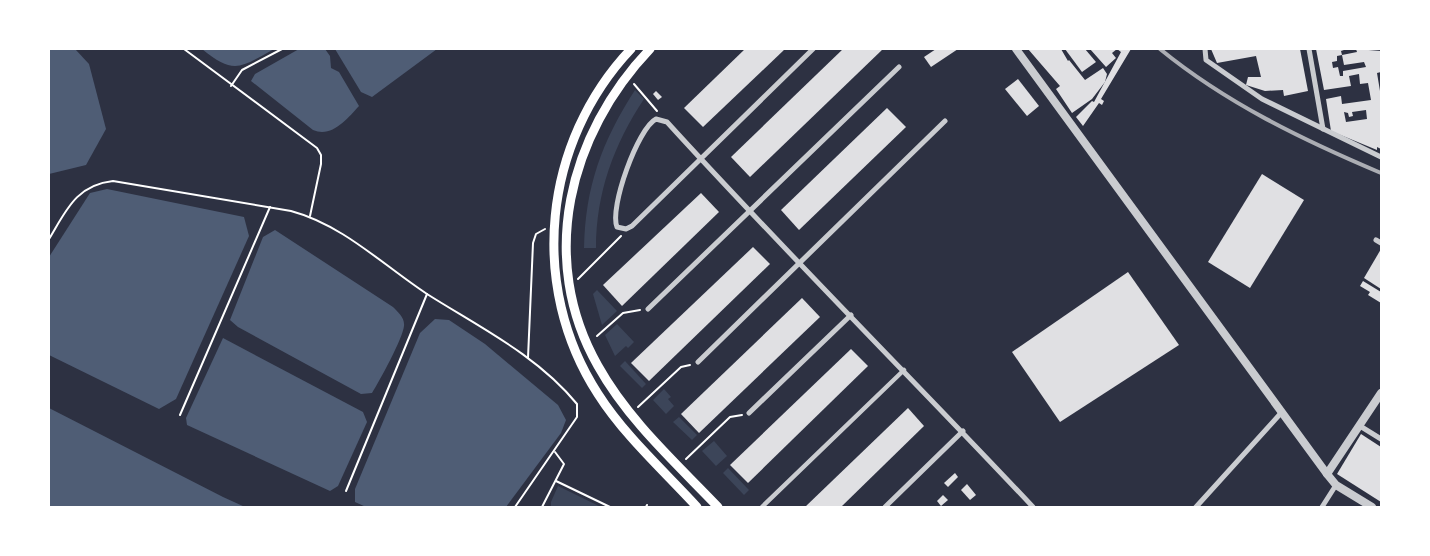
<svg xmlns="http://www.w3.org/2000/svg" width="1430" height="556" font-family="Arial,sans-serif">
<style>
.green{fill:#3c4559}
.water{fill:#4f5d75}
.building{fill:#e0e0e3;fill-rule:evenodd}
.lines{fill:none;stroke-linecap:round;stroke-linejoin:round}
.path{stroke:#fff;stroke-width:2}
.pedestrian{stroke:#caccd0;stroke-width:4.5}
.minor{stroke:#caccd0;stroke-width:5}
.tertiary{stroke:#caccd0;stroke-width:8}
.secondary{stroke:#fff;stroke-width:9}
.rail{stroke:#abadb3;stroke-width:4}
</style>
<rect width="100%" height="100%" fill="#2d3142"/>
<g class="green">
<path d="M635,90L644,99C614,144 596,193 596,248H584C585,187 602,141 635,90Z"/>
<path d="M597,290L617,311L602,325L593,294Z"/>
<path d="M617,324L634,342L628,348L626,346L615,356L605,335Z"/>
<path d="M625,361L646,384L642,388L620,366Z"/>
<path d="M664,389L671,397L668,399L674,406L666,414L653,400Z"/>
<path d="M679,417L697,435L692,440L673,422Z"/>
<path d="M714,441L727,456L716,466L702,451Z"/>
<path d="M728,468L749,490L744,495L723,473Z"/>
<path d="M558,486L601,507H551V502Z"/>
</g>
<g class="water">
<path d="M49,49H75L89,64L106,129L86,165L49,174Z"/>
<path d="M202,49H274C240,68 234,75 202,49Z"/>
<path d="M299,49H325L330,56L331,68L339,72L359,106C347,119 332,138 313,130L251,81L255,74Z"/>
<path d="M335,49H437L372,97L361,92Z"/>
<path d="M107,189L244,217L249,236L176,399L159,409L49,355V257L90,193Z"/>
<path d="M275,230L393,307C398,312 405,318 404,326C403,338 379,382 372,393L361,394L238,327L230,320L263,237Z"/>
<path d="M435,319L449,320L485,344L558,405L566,420L561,433L506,507H366L355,502V489L420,333Z"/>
<path d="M223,338L363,412L367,422L338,486L330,491L187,425L186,418Z"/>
<path d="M49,408L223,497L245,507H49Z"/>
</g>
<g class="building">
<path d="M745,49H785L703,127L684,108Z"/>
<path d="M843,49H883L750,177L731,157Z"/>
<path d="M936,49H958L931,67L924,57Z"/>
<path d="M1028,49H1061L1068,61L1069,60L1085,80L1103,68L1107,74L1105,82L1092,99L1072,113L1056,89L1060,86Z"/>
<path d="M1065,49H1085L1096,62L1082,72Z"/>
<path d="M1090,49H1131L1101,99L1104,101L1102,105L1099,103L1083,126L1076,117L1092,101L1094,102L1121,52L1117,49L1112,53L1116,58L1106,67Z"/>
<path d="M1211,49H1300L1308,91L1284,96L1283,90L1265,91L1246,85L1248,77H1261L1256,56L1217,63Z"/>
<path d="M1316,49H1347L1341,51L1342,55L1337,56V61L1332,62L1333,68L1338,67L1340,76H1343V71L1366,67L1364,62L1344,65L1342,55L1357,52L1356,49L1381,51V72L1377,73L1381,97V149L1377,147V150L1331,131L1326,99L1341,96L1342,104L1371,100L1368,83L1360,84L1359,74L1349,76L1351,86L1324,90ZM1366,110L1367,119L1346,122L1344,112L1348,113L1349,117L1353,116L1352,112Z"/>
<path d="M1018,79L1039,106L1027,116L1005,89Z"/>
<path d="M656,91L662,97L658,100L653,94Z"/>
<path d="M887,108L906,127L799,230L781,210Z"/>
<path d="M1262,174L1304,200L1250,288L1208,262Z"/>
<path d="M701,193L719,212L622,306L603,285Z"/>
<path d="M753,247L770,264L649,381L631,363Z"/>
<path d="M1381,249V289L1364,278Z"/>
<path d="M1128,272L1179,345L1060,422L1012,352Z"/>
<path d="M1363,281L1381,292V303L1368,295L1370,292L1360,286Z"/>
<path d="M802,298L820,317L699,433L681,414Z"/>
<path d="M851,349L868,366L748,483L730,465Z"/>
<path d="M908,408L924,426L841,507H805Z"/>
<path d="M1361,434L1381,447V502L1337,474Z"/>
<path d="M955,473L958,477L948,487L944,483Z"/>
<path d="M967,484L976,495L970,500L961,490Z"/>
<path d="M943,495L948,500L941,506L937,501Z"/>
</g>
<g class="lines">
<g class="path">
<path d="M184,49L317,148L321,155V164L310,216"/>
<path d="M634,84L657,111"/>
<path d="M231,86L242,70L282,49"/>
<path d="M49,239C66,211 76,185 113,181L291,211C343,225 383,265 427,294C479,327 537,355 577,404V417L515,507"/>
<path d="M578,279L621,236"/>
<path d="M597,336L623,313L640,310"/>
<path d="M528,358L533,243L536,234L545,229"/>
<path d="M638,407L681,367L690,365"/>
<path d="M180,415L270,207"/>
<path d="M686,459L730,417L742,415"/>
<path d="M556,481L610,507"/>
<path d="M346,491L427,294"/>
<path d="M542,507L564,464L555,452"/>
<path d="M646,507L647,505"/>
</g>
<path class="pedestrian" d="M762,507L904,370"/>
<g class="minor">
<path d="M813,49L632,226L626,229L617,227C609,208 638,128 656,119L667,122C786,253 912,378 1033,507"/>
<path d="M1205,49L1206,60L1262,99L1381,157"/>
<path d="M1309,49L1323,129"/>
<path d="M1376,240L1381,243"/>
<path d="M648,309L899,67"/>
<path d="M698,362L945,121"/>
<path d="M749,413L851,315"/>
<path d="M1360,426L1381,439"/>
<path d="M885,507L963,431"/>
<path d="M1196,507L1281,413"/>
<path d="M1322,507L1336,485"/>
</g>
<g class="tertiary">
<path d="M1016,49L1327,474L1336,485L1372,507"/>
<path d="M1327,474L1381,393"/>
</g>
<g class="secondary">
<path d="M631,49C543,142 528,286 598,394C624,435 664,471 697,507"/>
<path d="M650,49C569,134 537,259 598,366C628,420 676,463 718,507"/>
</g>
<path class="rail" d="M1160,49C1226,103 1303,140 1381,173"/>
</g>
<rect width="1430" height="556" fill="none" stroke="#ffffff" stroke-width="100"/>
</svg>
